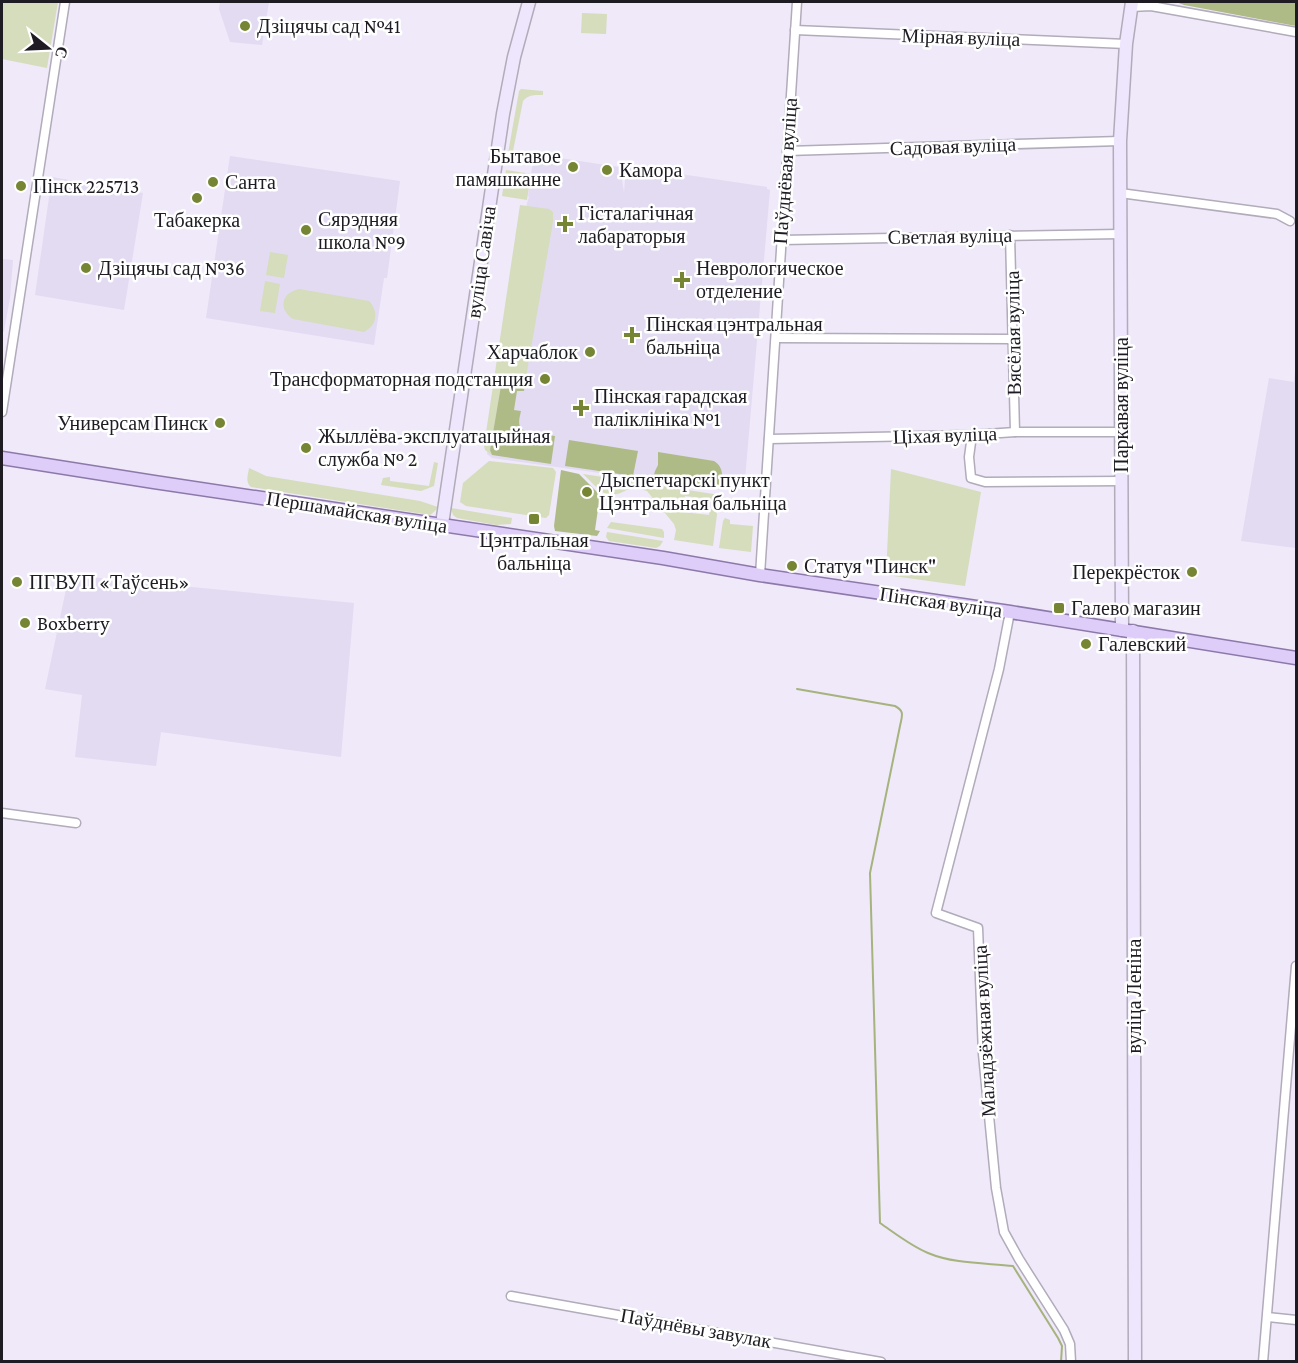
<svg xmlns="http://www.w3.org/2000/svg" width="1298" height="1363" font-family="'Crimson Pro',serif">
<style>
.built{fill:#e3dbf2}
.green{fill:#d5ddbc}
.forest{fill:#aebb86}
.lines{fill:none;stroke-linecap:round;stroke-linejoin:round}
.stream{stroke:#a6b37d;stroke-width:2}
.street-casing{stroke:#b1abba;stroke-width:11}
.secondary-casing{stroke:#b1abba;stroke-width:15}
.primary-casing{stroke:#8c79aa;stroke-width:15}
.street{stroke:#fff;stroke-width:8}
.secondary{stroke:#eee6fc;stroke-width:12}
.primary{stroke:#decdf8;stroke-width:12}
.poi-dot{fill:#758534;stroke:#fff;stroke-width:2}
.labels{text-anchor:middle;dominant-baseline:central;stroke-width:5;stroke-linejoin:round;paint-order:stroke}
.poi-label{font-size:20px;fill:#1e1c22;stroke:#fff;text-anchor:start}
.street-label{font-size:20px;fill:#1e1c22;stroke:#fff}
</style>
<rect width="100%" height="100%" fill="#efe9f9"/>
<g class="built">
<path d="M220,2H269L262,45L230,42L219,9Z"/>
<path d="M534,154L625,168L622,180L624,192L626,168L630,169L634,167L767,187V189L770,190L745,479L725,477L722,490L492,458L487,454L527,203L529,197L528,196Z"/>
<path d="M230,156L400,181L387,278H384L374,345L206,318Z"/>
<path d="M52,177L143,193L124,310L35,295Z"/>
<path d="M2,259L13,260L10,298L4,331L2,333Z"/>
<path d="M1296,360V548L1241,541L1269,378L1294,382Z"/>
<path d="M69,575L354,603L341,757L161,732L156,766L75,757L82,695L45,689Z"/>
</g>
<g class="green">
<path d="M2,2H58L47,68L2,59Z"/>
<path d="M582,13L607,14L606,34L581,33Z"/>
<path d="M521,89L543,91V95C535,95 529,94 523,101L511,161L508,165H506L519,91Z"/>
<path d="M506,170L531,174L527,200L502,196Z"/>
<path d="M520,205L549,209L553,212V222L525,383L502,380L490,450L492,455L485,450L484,446Z"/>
<path d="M270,252L288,255L284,278L266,275Z"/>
<path d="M265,281L280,284L275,313L260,311Z"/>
<path d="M299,289L369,301C379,312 377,325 364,332L293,319C278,309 281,293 299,289Z"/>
<path d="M489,461L553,468L556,472L549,515L546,518L466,506L460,502L463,483Z"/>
<path d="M434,462L438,463L434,486L421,491L381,485L383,478L390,477V481L429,486Z"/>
<path d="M249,468L266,476L420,501L438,507L435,511L430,515L251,487C245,482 248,475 249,468Z"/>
<path d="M891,469L981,492L965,586L886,575Z"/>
<path d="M583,474L720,495L718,501L716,504L711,503V499L685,496L683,512L709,515L710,509L715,510L717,514L713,546L674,540L676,530L674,524L647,491L632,487C606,503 602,492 583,474Z"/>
<path d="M451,508L512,518L511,524L496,525L457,518L453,515Z"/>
<path d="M725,518L730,520V524L753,526L751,552L719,548L723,521Z"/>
<path d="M611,522L662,529L664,532V538L607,528Z"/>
<path d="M607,532L663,541L660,546L656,548L609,541L606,537Z"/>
</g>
<g class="forest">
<path d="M1176,2H1296V26L1184,5Z"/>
<path d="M502,380L525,383L524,391H517L514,410L521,411C520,416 518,422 520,427C524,434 547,435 555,436L551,464L492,455L490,450Z"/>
<path d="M569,440L638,451L633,476L565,466Z"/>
<path d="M658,452L714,461C724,467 723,478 721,489L653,479L655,471L658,465Z"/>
<path d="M561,470L579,474L600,495L595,530L600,531L597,536L555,531L554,526Z"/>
</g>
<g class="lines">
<path class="stream" d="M797,689L895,706C905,711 902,716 900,726L870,873L880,1223C896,1234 911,1246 928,1253C954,1264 986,1263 1013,1266L1058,1338L1062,1346L1061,1362"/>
<defs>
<g id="street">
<path d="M1131,7L1151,6L1296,32"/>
<path d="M795,30L1126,44"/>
<path d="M787,151L1120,141"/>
<path d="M1120,193L1277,214L1290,221"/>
<path d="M1010,235L1015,432"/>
<path d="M781,240L1120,234"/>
<path d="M776,338L1013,339"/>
<path d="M2,412L65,2"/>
<path d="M972,435L969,457L971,478L985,482L1122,481"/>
<path d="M769,439L972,435L1015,432H1122"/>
<path d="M760,575L797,2"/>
<path d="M1010,612L999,669L936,913L978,928L983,1054L996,1188L1004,1232L1019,1259L1064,1330L1070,1344L1071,1362"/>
<path d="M2,813L76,823"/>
<path d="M511,1296L881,1362"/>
<path d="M1268,1317L1296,1320"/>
<path d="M1263,1362L1296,966"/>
</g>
<g id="secondary">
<path d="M442,524L503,114L514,57L529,2"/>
<path d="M1122,630L1120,141L1126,44L1132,2"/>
<path d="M1133,631L1135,1362"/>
</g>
<path id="primary" d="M2,458L154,482L663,558L760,575L1010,612L1296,658"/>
</defs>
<use href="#street" class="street-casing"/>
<use href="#secondary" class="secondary-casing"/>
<use href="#primary" class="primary-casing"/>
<use href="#street" class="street"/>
<use href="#secondary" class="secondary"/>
<use href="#primary" class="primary"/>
</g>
<g class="poi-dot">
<circle cx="245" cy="26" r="6"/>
<circle cx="573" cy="167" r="6"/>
<circle cx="607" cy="170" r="6"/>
<circle cx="213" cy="182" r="6"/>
<circle cx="21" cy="186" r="6"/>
<circle cx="197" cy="198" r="6"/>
<path d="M562 215h6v6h6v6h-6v6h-6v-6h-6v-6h6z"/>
<circle cx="306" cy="230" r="6"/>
<circle cx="86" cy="268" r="6"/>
<path d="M679 271h6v6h6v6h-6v6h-6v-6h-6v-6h6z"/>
<path d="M629 326h6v6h6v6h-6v6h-6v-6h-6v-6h6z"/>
<circle cx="590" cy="352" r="6"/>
<circle cx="545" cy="379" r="6"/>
<path d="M578 399h6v6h6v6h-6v6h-6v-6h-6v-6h6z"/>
<circle cx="220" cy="423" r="6"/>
<circle cx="306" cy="448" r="6"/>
<circle cx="587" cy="492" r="6"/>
<rect x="528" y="513" width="12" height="12" rx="3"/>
<circle cx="792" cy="566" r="6"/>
<circle cx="1192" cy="572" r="6"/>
<circle cx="17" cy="582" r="6"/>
<rect x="1053" y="602" width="12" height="12" rx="3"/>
<circle cx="25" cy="623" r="6"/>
<circle cx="1086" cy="644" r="6"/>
</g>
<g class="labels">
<g class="poi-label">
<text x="257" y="26">Дзіцячы сад №41</text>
<text x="561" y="156" text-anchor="end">Бытавое<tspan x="561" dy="23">памяшканне</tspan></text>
<text x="619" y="170">Камора</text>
<text x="225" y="182">Санта</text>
<text x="33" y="186">Пінск 225713</text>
<text x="578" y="213">Гісталагічная<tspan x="578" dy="23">лабараторыя</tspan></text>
<text x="318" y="219">Сярэдняя<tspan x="318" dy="23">школа №9</tspan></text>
<text x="197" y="220" text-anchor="middle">Табакерка</text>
<text x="98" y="268">Дзіцячы сад №36</text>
<text x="696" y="268">Неврологическое<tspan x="696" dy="23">отделение</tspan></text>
<text x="646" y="324">Пінская цэнтральная<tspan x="646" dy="23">бальніца</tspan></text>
<text x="578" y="352" text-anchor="end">Харчаблок</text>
<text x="533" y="379" text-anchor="end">Трансформаторная подстанция</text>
<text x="594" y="396">Пінская гарадская<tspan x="594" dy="23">паліклініка №1</tspan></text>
<text x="208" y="423" text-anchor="end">Универсам Пинск</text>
<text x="318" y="436">Жыллёва-эксплуатацыйная<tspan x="318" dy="23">служба № 2</tspan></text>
<text x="599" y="480">Дыспетчарскі пункт<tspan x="599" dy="23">Цэнтральная бальніца</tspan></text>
<text x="534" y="540" text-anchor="middle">Цэнтральная<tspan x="534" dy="23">бальніца</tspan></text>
<text x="804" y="566">Статуя "Пинск"</text>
<text x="1180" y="572" text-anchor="end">Перекрёсток</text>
<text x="29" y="582">ПГВУП «Таўсень»</text>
<text x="1071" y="608">Галево магазин</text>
<text x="37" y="623">Boxberry</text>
<text x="1098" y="644">Галевский</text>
</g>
<g class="street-label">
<text transform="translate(961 37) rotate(2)">Мірная вуліца</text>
<text transform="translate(953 146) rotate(-2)">Садовая вуліца</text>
<text transform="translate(785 171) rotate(-86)">Паўднёвая вуліца</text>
<text transform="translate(950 236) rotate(-1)">Светлая вуліца</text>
<text transform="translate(481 262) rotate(-82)">вуліца Савіча</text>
<text transform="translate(1013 333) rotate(-91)">Вясёлая вуліца</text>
<text transform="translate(1121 405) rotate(-90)">Паркавая вуліца</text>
<text transform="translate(945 435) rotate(-2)">Ціхая вуліца</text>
<text transform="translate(357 512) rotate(9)">Першамайская вуліца</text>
<text transform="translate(941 602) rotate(8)">Пінская вуліца</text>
<text transform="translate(1134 996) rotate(-90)">вуліца Леніна</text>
<text transform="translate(984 1031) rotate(-93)">Маладзёжная вуліца</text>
<text transform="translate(696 1328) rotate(10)">Паўднёвы завулак</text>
</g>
</g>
<rect width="1298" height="1363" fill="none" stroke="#1e1c22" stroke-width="6"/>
<g transform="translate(48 48) rotate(108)" stroke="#ffffff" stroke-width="4.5" paint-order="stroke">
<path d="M0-4.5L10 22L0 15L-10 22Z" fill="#1e1c22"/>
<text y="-9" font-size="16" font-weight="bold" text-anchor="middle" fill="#1e1c22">С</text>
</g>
</svg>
